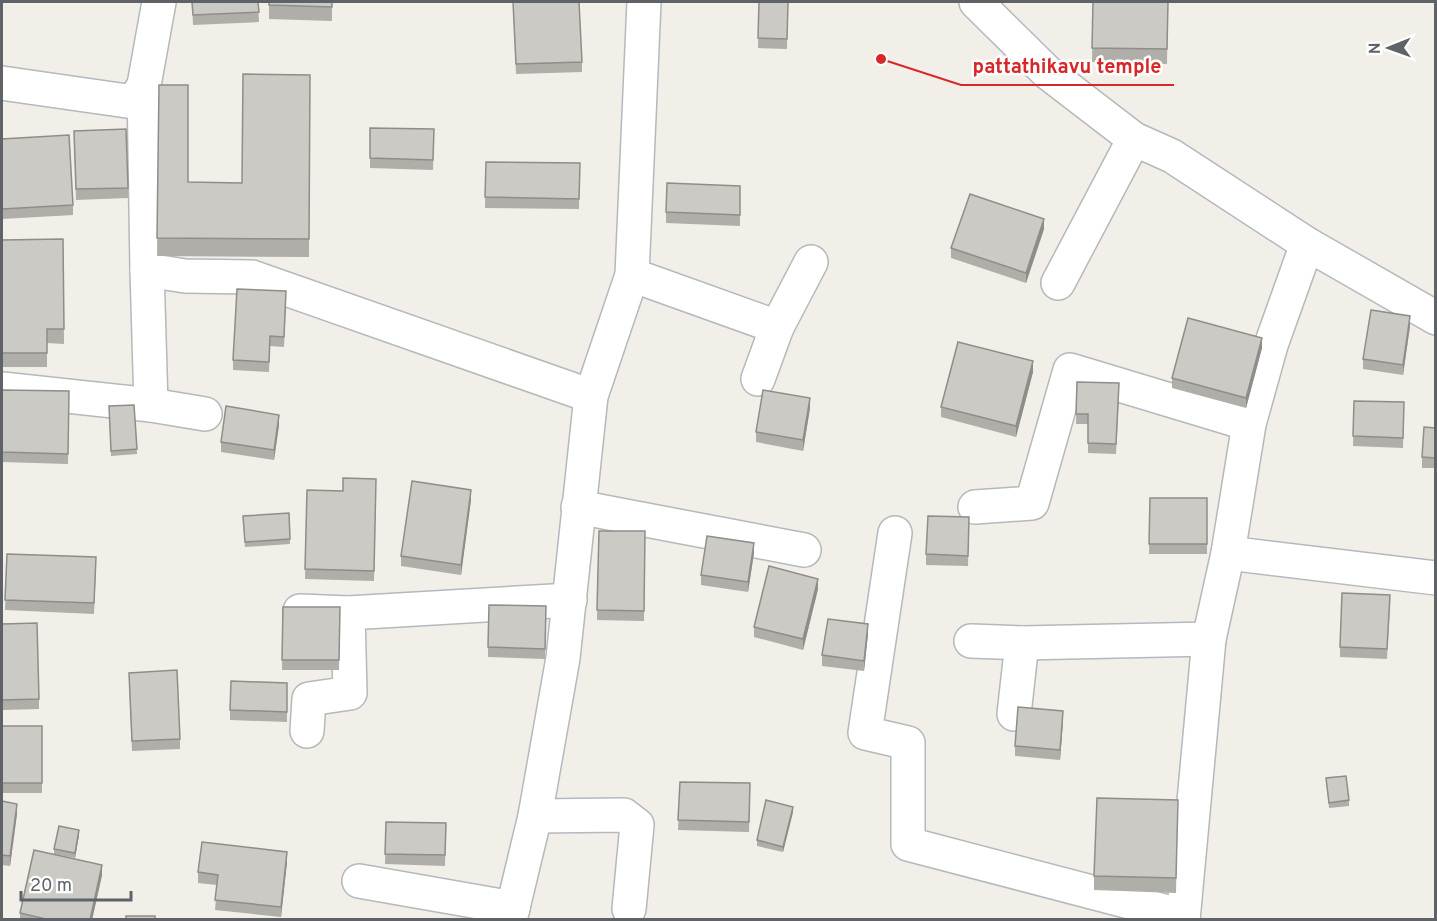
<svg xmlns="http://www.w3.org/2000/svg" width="1437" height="921" font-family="Overpass,sans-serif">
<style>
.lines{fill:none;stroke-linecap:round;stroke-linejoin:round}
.street-casing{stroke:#b5b8bc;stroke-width:36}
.street{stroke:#fff;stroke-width:33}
.wall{fill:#afaea9}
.shaded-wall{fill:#8f8d8a}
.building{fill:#cccac5;stroke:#8f8d8a;stroke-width:1.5}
.leader{fill:none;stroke:#d62828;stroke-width:2}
.callout-dot{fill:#d62828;stroke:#fff;stroke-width:2}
.callout-label{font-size:20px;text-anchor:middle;font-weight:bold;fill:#d62828;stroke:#fff;stroke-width:5;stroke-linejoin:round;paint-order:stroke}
</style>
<rect width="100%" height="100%" fill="#f1efe8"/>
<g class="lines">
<defs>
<g id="street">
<path d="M976,2L1048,73L1134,139L1172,156L1307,244L1436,318"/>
<path d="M2,83L134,102L144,85L159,2"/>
<path d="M144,85L147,270L185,276L252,277L591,396"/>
<path d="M147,270L151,405L205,414"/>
<path d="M632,275L777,327L758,379"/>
<path d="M1058,283L1134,139"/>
<path d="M777,327L811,262"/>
<path d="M2,389L151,405"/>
<path d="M578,507L804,550"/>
<path d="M975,507L1032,503L1070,370L1249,424"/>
<path d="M895,533L865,733L908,743V844L1183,916"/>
<path d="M1228,553L1436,578"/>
<path d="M300,611L348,613L570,600"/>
<path d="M971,641L1022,643L1209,639"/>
<path d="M1014,714L1022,643"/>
<path d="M307,731L309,699L350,693L348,613"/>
<path d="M535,816L624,815L637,825L629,909"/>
<path d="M359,881L513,908"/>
<path d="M510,920L535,816L563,658L591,396L632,275L644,2"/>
<path d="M1183,920L1209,639L1228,553L1249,424L1271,345L1307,244"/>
</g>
</defs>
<use href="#street" class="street-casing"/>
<use href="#street" class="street"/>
</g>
<g class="wall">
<path d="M192,2H258L259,22L193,25Z"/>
<path d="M269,2H332V21L269,19Z"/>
<path d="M513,2L582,62V72L516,74Z"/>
<path d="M759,2H788L787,49L758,48Z"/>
<path d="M1093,2H1168L1167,64L1092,62Z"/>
<path d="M310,75L309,257L157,256L159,85L188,182L242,183Z"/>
<path d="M370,128L434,129L433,170L370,168Z"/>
<path d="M2,139L73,205V215L2,219Z"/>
<path d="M74,142L128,188V198L76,200Z"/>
<path d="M486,162L580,163L579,209L485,208Z"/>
<path d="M740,186V226L666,223V212Z"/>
<path d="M1044,229L1026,283L951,258V248Z"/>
<path d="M63,239L64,344L47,343V367H2V240Z"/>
<path d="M286,301L284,347L270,346L269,372L233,370V360Z"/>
<path d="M1410,326L1403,375L1363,369V359Z"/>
<path d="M1262,348L1246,408L1172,388V378Z"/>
<path d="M1033,372L1016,437L941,417V407Z"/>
<path d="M1077,382L1119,393L1116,454L1088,453V424H1076Z"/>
<path d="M2,390L69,391L68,464L2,462Z"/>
<path d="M1354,401L1404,402L1403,448L1353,446Z"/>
<path d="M134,405L137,454L111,456L109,406Z"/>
<path d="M810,408L803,451L756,442V432Z"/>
<path d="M279,425L274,460L221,452V442Z"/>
<path d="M1436,428V468H1422V457Z"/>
<path d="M376,479L374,581L305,579L307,490L343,491Z"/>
<path d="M1150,498H1207V554H1149Z"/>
<path d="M471,500L461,575L401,566V556Z"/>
<path d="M289,513L290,544L245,547L243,516Z"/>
<path d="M969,517L968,566L926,565V554Z"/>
<path d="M599,531H645L644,621L597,620Z"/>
<path d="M754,553L748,592L701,585V575Z"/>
<path d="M7,554L96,568L94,614L5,610Z"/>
<path d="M818,589L803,650L754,637V627Z"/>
<path d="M1390,605L1387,659L1340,657V647Z"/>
<path d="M546,606L545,659L488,657V647Z"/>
<path d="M283,607H340L339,670H282Z"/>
<path d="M2,624L39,699V709L2,710Z"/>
<path d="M868,634L864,671L822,666V655Z"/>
<path d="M129,683L180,739V749L132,751Z"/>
<path d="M287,683V722L230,720V710Z"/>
<path d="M1063,721L1060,760L1015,756V746Z"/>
<rect x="2" y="726" width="40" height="67"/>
<path d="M1326,778L1349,800V806L1329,808Z"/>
<path d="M680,782L750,783L749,832L678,830Z"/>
<path d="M1178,800L1176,893L1094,890V876Z"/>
<path d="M2,801L17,814L10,866L2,865Z"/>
<path d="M793,812L783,852L757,846V840Z"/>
<path d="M386,822L446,823L445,866L385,864Z"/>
<path d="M79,835L75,858L54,854V849Z"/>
<path d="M287,862L281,917L215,910L217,885L198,883V872Z"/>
<path d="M102,875L92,920H20V913Z"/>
</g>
<g class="shaded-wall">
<path d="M1044,219V229L1026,283V273Z"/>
<path d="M1410,316V326L1403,375V365Z"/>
<path d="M1262,338V348L1246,408V398Z"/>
<path d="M1033,361V372L1016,437V426Z"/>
<path d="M810,398V408L803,451V440Z"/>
<path d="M279,415V425L274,460V450Z"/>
<path d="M471,490V500L461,575V565Z"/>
<path d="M754,543V553L748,592V582Z"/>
<path d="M818,579V589L803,650V639Z"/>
<path d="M868,624V634L864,671V661Z"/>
<path d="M1063,711V721L1060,760V750Z"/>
<path d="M17,804V814L10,866V856Z"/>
<path d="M793,807V812L783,852V847Z"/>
<path d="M79,830V835L75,858V853Z"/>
<path d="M287,852V862L281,917V907Z"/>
<path d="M102,865V875L92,920H90Z"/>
</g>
<g class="building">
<path d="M192,2H258L259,12L193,15Z"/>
<path d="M269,2H332V7L269,5Z"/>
<path d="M513,2H579L582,62L516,64Z"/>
<path d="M759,2H788L787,39L758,38Z"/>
<path d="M1093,2H1168L1167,49L1092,48Z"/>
<path d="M243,74L310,75L309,239L157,238L159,85H188V182L242,183Z"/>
<path d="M370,128L434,129L433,160L370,158Z"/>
<path d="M126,129L128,188L76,189L74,131Z"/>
<path d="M69,135L73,205L2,209V139Z"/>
<path d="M486,162L580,163L579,199L485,197Z"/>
<path d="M667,183L740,186V215L666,212Z"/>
<path d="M970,194L1044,219L1026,273L951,248Z"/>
<path d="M63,239L64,329H47V353H2V240Z"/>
<path d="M237,289L286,291L284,337L270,336L269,362L233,360Z"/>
<path d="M1371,310L1410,316L1403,365L1363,359Z"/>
<path d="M1188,318L1262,338L1246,398L1172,378Z"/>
<path d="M958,342L1033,361L1016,426L941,407Z"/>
<path d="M1077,382L1119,383L1116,444L1088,443V414H1076Z"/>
<path d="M2,390L69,391L68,454L2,452Z"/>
<path d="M763,390L810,398L803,440L756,432Z"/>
<path d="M1354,401L1404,402L1403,438L1353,436Z"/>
<path d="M134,405L137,449L111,451L109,406Z"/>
<path d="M226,406L279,415L274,450L221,442Z"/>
<path d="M1424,427L1436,428V458L1422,457Z"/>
<path d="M343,478L376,479L374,571L305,569L307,490L343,491Z"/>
<path d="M412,481L471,490L461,565L401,556Z"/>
<path d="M1150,498H1207V544H1149Z"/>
<path d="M289,513L290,539L245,542L243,516Z"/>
<path d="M928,516L969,517L968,556L926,554Z"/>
<path d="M599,531H645L644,611L597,610Z"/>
<path d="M707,536L754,543L748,582L701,575Z"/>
<path d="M7,554L96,557L94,603L5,600Z"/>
<path d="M769,566L818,579L803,639L754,627Z"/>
<path d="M1342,593L1390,595L1387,649L1340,647Z"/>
<path d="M489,605L546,606L545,649L488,647Z"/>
<path d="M283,607H340L339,660H282Z"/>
<path d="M828,619L868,624L864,661L822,655Z"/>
<path d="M37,623L39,699L2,700V624Z"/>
<path d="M177,670L180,739L132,741L129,673Z"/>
<path d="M231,681L287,683V712L230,710Z"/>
<path d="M1018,707L1063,711L1060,750L1015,746Z"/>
<rect x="2" y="726" width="40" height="57"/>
<path d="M1346,776L1349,800L1329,803L1326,778Z"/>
<path d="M680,782L750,783L749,822L678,820Z"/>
<path d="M1097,798L1178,800L1176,878L1094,876Z"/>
<path d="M766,800L793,807L783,847L757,840Z"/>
<path d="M2,801L17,804L10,856L2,855Z"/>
<path d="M386,822L446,823L445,855L385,854Z"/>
<path d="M59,826L79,830L75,853L54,849Z"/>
<path d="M202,842L287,852L281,907L215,900L218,875L198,872Z"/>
<path d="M34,850L102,865L90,920H50L20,913Z"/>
<rect x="126" y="916" width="29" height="4"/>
</g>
<path class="leader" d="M881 59L961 85H1174"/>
<circle class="callout-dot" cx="881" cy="59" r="6"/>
<g class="callout-label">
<text x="1067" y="73">pattathikavu temple</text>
</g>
<rect width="1437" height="921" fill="none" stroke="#5f6368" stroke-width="6"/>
<g transform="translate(1389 48) rotate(269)" stroke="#ffffff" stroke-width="4.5" paint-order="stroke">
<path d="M0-4.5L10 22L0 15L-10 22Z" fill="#5f6368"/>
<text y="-9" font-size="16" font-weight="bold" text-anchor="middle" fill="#5f6368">N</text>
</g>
<path d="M21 891v9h110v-9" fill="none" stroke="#5f6368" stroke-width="3"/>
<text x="30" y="891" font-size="18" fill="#5f6368" stroke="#ffffff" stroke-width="4.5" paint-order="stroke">20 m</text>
</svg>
